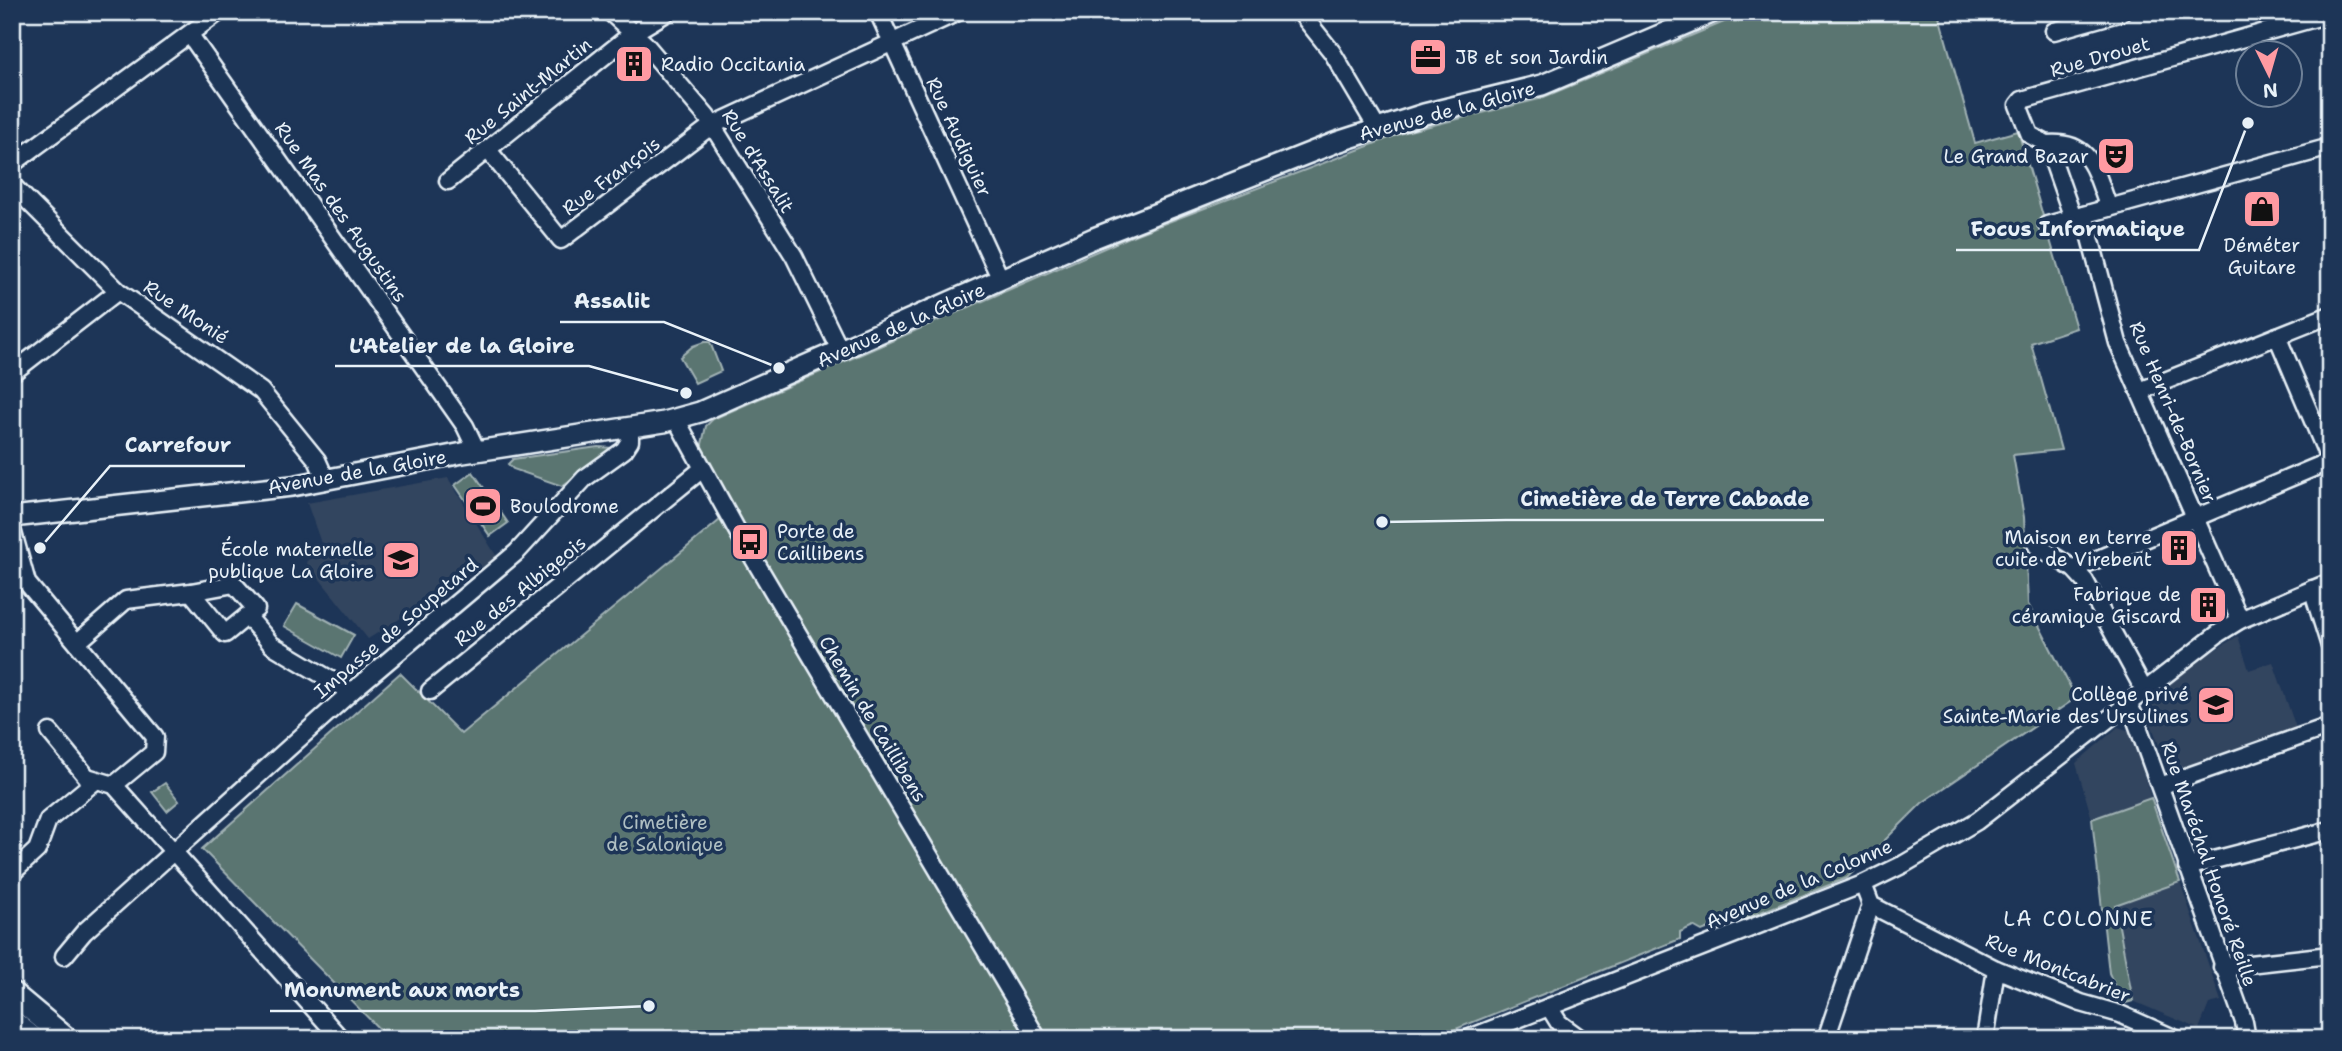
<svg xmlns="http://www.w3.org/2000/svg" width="2342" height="1051" font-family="'Shantell Sans',sans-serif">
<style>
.built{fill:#33455f}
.green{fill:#5a7471;stroke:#a1b2b4;stroke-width:2}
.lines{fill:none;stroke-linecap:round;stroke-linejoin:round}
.minor-casing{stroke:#e8f1f8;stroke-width:21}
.tertiary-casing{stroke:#e8f1f8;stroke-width:24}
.secondary-casing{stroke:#e8f1f8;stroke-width:26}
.minor{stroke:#1d3557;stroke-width:16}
.tertiary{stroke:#1d3557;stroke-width:19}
.secondary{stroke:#1d3557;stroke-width:21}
.labels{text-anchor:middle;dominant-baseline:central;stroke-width:7;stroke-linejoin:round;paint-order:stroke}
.poi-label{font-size:19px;fill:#e8f1f8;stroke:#1d3557;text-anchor:end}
.street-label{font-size:19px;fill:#e8f1f8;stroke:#1d3557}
.park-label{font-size:19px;fill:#afbfc2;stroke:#1d3557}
.neighbourhood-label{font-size:21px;letter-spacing:2px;fill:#e8f1f8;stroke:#1d3557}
.leader{fill:none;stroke:#e8f1f8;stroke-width:2.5}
.callout-dot{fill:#e8f1f8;stroke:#1d3557;stroke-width:2.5}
.callout-label{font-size:21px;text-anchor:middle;font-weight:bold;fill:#e8f1f8;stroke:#1d3557;stroke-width:7;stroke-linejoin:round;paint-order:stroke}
</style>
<rect width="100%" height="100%" fill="#1d3557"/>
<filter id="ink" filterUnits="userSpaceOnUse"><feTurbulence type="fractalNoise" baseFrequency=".0143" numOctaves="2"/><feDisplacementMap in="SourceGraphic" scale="14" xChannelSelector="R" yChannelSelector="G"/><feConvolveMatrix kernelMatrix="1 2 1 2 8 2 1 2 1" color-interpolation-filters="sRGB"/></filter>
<g filter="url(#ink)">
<g class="built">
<path d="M448,478L497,557L368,639L306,562L322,546L307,503Z"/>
<path d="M2238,636L2249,670L2273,662L2296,728L2169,773L2144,704L2200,659Z"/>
<path d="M2118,727L2130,731L2151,798L2092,819L2076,763Z"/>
<path d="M2180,882L2221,1001L2209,1004L2199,1029L2133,1001L2115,905Z"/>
</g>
<g class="green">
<path d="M1748,12H1938L1975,143L2018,131L2076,328L2031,343L2061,450L2013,455L2024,517L2028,604L2076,698L1922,803L1847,878L1743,919L1739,916L1702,931L1693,926L1680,932V939L1431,1039H1047L700,453L706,426L713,419L1134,235L1405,132L1539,99Z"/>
<path d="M704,342H710L721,371L695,383L680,357L693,346Z"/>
<path d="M598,447L614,448L562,486L513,469L508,464L513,459Z"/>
<path d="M473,472L508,523L490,536L455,485Z"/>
<path d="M720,520L1028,1039H389L202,849L400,673L461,734Z"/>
<path d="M297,604L354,635L341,658L284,626Z"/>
<path d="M165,783L179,801L167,811L152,792Z"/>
<path d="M2151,798L2180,882L2115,905L2133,1001L2122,1004L2109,973L2092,819Z"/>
</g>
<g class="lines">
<defs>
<g id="minor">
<path d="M610,12L645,44L707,117L794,256L841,352"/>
<path d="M878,12L1001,280"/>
<path d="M1300,12L1332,52L1377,128"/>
<path d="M2054,31L2122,12"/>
<path d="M190,35L465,426L477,451"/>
<path d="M2047,144L2030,135L2018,105L2022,100L2326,15"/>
<path d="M488,150L561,240L711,126L958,12"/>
<path d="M12,164L219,12"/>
<path d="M448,181L633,33L668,12"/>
<path d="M12,185L118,291L261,391L317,460L326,480"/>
<path d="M2084,215L2118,343L2240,620"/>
<path d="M2073,218L2047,144C2093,140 2095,173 2109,208"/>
<path d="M2047,225L2330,147"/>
<path d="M2277,336L2330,461"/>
<path d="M12,373L118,291"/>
<path d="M2140,391L2330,315"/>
<path d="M676,419L739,534L1038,1039"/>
<path d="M12,529L27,583L155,737L154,752L114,785"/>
<path d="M2037,546L2074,569L2085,581L2144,690"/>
<path d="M2074,569L2330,461"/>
<path d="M2312,589L2330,646"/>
<path d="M191,592L234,584L256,609L247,616"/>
<path d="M78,642L126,600L191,592L225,634L247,616L272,645L351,692"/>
<path d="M430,691L701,470"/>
<path d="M2128,704L2134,715L2244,1022L2247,1039"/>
<path d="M50,732L87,777L114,785L341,1039"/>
<path d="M2160,786L2330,726"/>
<path d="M2187,867L2330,830"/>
<path d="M12,873L37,850L48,820L94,782"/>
<path d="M1863,884L1871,905L1996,969L2081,1003L2120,1014L2176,1039"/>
<path d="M64,956L84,932L351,692L517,552L585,478L624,450L630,441V427"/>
<path d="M2222,967L2330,955"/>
<path d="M1549,1007L1559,1023L1581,1039"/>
<path d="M1467,1039L1863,884L1904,864L1977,821L2219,633L2240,620L2330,582"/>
<path d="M1826,1039L1871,905"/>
<path d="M1985,1039L1996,969"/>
</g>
<path id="tertiary" d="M12,517L292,486L463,453L664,422L700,412L1094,238L1337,142L1424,114L1542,85L1714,12"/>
<g id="secondary">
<path d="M12,993L67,1039"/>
<path d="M12,1021L34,1039"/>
</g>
</defs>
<use href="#minor" class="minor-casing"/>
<use href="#tertiary" class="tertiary-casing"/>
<use href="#secondary" class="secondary-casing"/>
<use href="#minor" class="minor"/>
<use href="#tertiary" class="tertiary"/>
<use href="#secondary" class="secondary"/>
</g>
</g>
<defs>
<symbol id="office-square" viewBox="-11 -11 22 22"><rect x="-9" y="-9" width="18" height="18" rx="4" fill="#ff9aa2" stroke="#1d3557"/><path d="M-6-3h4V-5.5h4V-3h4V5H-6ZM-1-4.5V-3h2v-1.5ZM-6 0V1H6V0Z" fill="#111"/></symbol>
<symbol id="building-square" viewBox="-11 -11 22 22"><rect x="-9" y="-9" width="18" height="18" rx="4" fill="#ff9aa2" stroke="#1d3557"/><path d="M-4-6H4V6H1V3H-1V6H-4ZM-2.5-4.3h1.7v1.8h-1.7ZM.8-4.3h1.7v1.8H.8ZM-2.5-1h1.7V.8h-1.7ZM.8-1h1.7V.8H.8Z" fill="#111"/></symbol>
<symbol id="theatre-square" viewBox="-11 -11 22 22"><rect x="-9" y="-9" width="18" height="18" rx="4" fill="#ff9aa2" stroke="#1d3557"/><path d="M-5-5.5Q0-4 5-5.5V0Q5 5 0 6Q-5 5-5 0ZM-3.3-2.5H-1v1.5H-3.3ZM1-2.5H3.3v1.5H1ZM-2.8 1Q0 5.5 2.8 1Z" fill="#111"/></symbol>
<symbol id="shop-square" viewBox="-11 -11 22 22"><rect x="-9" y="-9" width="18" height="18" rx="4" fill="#ff9aa2" stroke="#1d3557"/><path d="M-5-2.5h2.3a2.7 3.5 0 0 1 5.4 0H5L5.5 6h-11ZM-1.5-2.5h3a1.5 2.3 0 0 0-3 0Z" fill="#111"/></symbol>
<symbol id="stadium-square" viewBox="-11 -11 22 22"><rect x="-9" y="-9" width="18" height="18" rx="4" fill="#ff9aa2" stroke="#1d3557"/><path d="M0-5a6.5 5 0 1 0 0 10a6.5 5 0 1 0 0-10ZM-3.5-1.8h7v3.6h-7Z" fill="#111"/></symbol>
<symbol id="bus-square" viewBox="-11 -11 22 22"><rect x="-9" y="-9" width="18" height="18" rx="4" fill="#ff9aa2" stroke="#1d3557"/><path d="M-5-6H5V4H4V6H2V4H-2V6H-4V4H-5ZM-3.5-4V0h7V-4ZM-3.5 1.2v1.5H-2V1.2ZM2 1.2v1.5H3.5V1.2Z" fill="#111"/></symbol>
<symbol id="school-square" viewBox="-11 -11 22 22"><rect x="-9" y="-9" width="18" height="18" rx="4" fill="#ff9aa2" stroke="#1d3557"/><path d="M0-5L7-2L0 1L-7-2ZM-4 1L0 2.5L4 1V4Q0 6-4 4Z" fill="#111"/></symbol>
</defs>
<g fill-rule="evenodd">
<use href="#office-square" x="1406" y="35" width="44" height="44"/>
<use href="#building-square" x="612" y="42" width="44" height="44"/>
<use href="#theatre-square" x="2094" y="134" width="44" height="44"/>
<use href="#shop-square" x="2240" y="187" width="44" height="44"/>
<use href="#stadium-square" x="461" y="484" width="44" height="44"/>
<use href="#bus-square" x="728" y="520" width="44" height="44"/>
<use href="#building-square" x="2157" y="526" width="44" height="44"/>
<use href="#school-square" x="379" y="538" width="44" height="44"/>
<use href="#building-square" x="2186" y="583" width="44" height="44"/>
<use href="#school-square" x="2194" y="683" width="44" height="44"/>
</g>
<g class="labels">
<g class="poi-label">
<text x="1455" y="57" text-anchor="start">JB et son Jardin</text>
<text x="661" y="64" text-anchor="start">Radio Occitania</text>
<text x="2089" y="156">Le Grand Bazar</text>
<text x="2262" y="245" text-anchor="middle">Déméter<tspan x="2262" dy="22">Guitare</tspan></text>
<text x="510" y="506" text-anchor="start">Boulodrome</text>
<text x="777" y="531" text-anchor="start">Porte de<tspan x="777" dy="22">Caillibens</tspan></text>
<text x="2152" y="537">Maison en terre<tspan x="2152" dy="22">cuite de Virebent</tspan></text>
<text x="374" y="549">École maternelle<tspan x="374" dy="22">publique La Gloire</tspan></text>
<text x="2181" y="594">Fabrique de<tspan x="2181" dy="22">céramique Giscard</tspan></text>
<text x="2189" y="694">Collège privé<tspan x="2189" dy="22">Sainte-Marie des Ursulines</tspan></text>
</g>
<g class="street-label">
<text transform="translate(2100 57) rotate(-16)">Rue Drouet</text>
<text transform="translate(528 91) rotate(-39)">Rue Saint-Martin</text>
<text transform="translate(1447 111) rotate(-15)">Avenue de la Gloire</text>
<text transform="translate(959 137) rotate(65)">Rue Audiguier</text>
<text transform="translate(758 161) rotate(58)">Rue d'Assalit</text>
<text transform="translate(611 176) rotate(-37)">Rue François</text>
<text transform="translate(341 212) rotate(55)">Rue Mas des Augustins</text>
<text transform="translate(186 312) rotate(34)">Rue Monié</text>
<text transform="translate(901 325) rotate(-24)">Avenue de la Gloire</text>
<text transform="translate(2173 412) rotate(67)">Rue Henri-de-Bornier</text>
<text transform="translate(357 472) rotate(-10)">Avenue de la Gloire</text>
<text transform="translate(520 591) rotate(-39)">Rue des Albigeois</text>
<text transform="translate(396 628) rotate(-40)">Impasse de Soupetard</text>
<text transform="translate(873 719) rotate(59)">Chemin de Caillibens</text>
<text transform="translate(2209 864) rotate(71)">Rue Maréchal Honoré Reille</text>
<text transform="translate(1799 884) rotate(-23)">Avenue de la Colonne</text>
<text transform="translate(2058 968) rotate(22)">Rue Montcabrier</text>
</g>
<g class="park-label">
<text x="665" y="822">Cimetière<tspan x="665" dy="22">de Salonique</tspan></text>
</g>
<g class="neighbourhood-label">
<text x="2079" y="919">LA COLONNE</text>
</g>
</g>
<path class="leader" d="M2248 123L2199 250H1956M779 368L664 322H560M686 393L589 366H335M40 548L110 466H245M1382 522L1506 520H1824M649 1006L535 1011H270"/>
<g class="callout-dot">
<circle cx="2248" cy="123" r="7"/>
<circle cx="779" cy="368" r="7"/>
<circle cx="686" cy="393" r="7"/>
<circle cx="40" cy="548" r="7"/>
<circle cx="1382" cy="522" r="7"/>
<circle cx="649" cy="1006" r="7"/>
</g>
<g class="callout-label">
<text x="2078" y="236">Focus Informatique</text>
<text x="612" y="308">Assalit</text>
<text x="462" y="353">L'Atelier de la Gloire</text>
<text x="178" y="452">Carrefour</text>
<text x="1665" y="506">Cimetière de Terre Cabade</text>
<text x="402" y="997">Monument aux morts</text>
</g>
<rect width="2342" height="1051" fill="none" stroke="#1d3557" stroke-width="42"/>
<rect x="21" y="21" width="2300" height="1009" fill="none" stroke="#e8f1f8" stroke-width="2.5" filter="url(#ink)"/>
<g transform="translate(2269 74) rotate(175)"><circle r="33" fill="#1d3557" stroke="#6e8097" stroke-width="2"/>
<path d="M0-5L12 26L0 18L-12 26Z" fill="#ff9aa2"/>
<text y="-10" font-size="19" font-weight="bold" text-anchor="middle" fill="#e8f1f8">N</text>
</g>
</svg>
